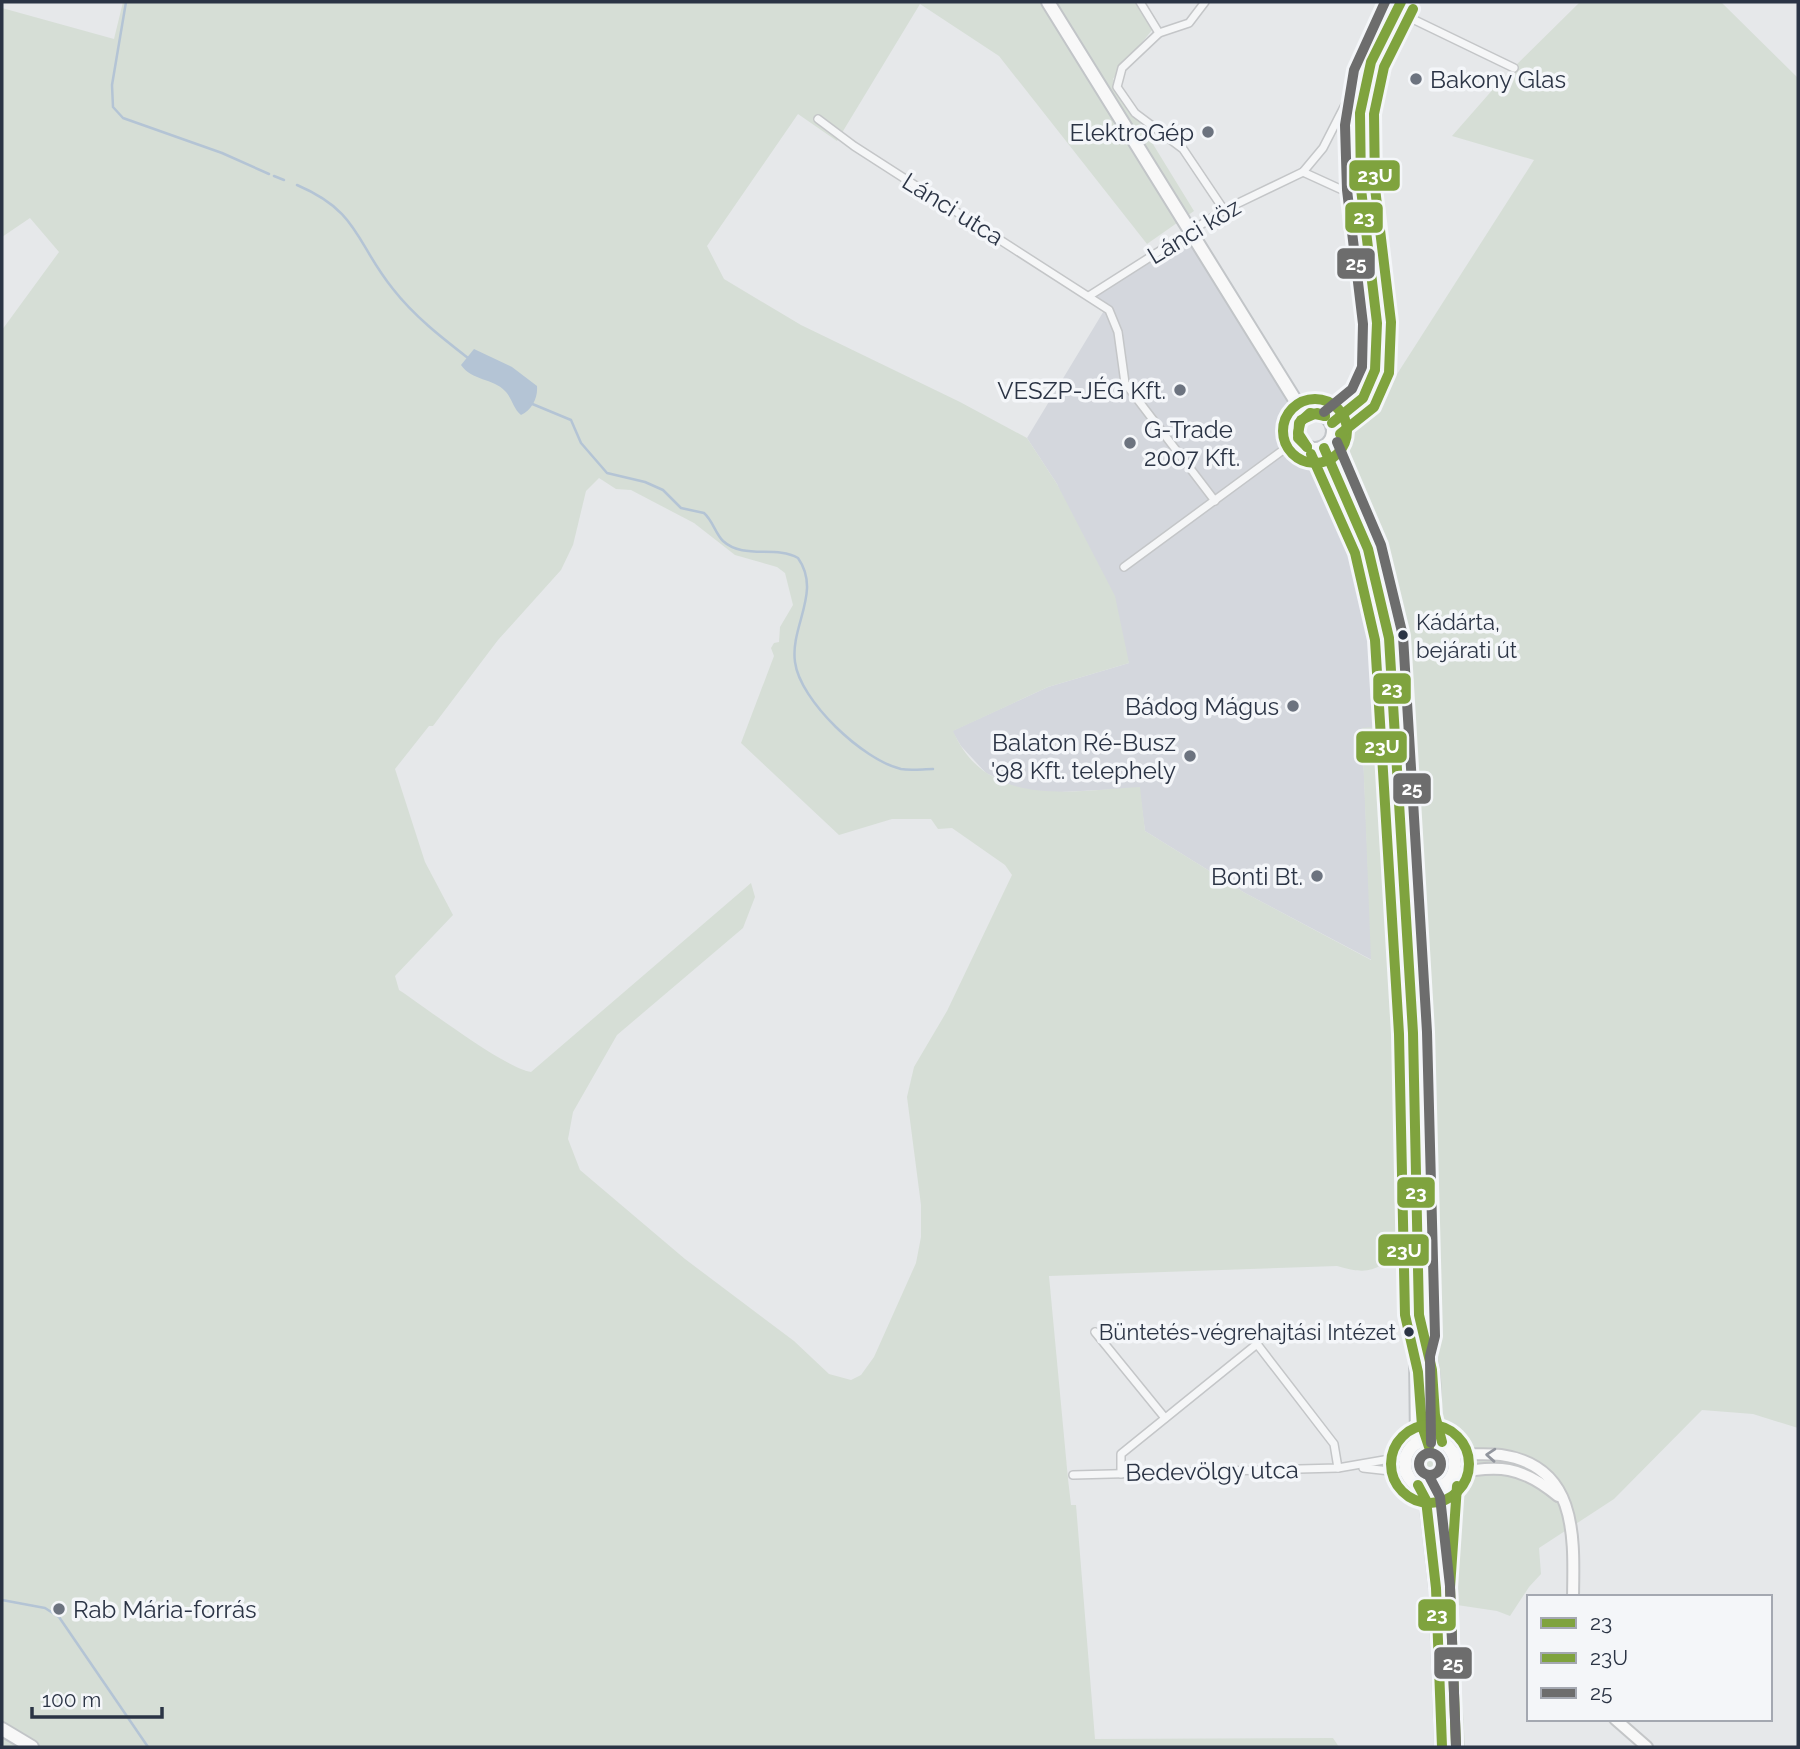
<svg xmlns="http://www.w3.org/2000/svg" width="1800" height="1749" font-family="Raleway,sans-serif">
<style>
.built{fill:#d4d7dd}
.green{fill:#d6ded6;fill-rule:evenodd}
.water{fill:#b4c4d5}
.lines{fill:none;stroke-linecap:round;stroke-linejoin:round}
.stream{stroke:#b4c4d5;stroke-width:2.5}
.street-casing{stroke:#c4c6c8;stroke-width:10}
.secondary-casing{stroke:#c4c6c8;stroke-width:14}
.primary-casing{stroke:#c2c5c8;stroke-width:16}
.street{stroke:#f5f6f7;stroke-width:7}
.secondary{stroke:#f8f8f8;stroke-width:10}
.primary{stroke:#f8f8f8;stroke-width:12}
.bus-1-casing{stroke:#f4f6f9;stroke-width:16}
.bus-2-casing{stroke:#f4f6f9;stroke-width:16}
.bus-3-casing{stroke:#f4f6f9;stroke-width:16}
.bus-1{stroke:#7fa33e;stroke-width:10}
.bus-2{stroke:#7fa33e;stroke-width:10}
.bus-3{stroke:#6d6d6d;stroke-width:10}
.oneway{stroke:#92969e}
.poi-dot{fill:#6c737f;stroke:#f4f6f9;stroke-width:2.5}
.bus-dot{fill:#2b3445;stroke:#f4f6f9;stroke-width:2.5}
.labels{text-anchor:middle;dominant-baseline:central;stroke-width:7;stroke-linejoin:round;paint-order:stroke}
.bus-label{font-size:22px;fill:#2b3445;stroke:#f4f6f9;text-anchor:start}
.poi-label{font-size:24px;fill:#2b3445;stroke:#f4f6f9;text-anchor:end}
.street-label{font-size:24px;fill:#2b3445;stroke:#f4f6f9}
.line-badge{stroke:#f4f6f9;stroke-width:2.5}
.badge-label{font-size:19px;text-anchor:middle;font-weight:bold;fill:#fff}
</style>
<rect width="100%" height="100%" fill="#e6e8ea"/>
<path class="built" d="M1189,234L1304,416L1297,426L1298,438L1307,448L1361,570L1359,591L1368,603L1375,645L1383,727L1362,729L1372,960L1245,893L1145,831L1139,788L1041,793L1012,786L986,773L961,746L952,731L1048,687L1129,663L1057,484L1027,438L1105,309L1091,296Z"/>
<path class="green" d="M123,2H1135L1152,30L1113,79L1194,211L1147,244L999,56L920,4L837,141L798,114L707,246L724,279L801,325L960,402L1027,438L1057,484L1115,596L1129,663L1048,687L953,731C987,809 1071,791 1140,787L1145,831L1245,893L1371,960L1362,728L1383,726L1375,645L1368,603L1359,591L1361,570L1307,448L1318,450L1337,439L1392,382L1534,160L1452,136L1502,79L1580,2H1721L1798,78V1428L1753,1414L1702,1410L1614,1499L1539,1548L1541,1574L1529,1587L1510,1616L1497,1611L1457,1605L1465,1747H1444L1425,1462L1420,1249L1402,1248C1378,1270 1370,1276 1337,1266L1049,1276L1068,1479L1071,1505H1076L1095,1739L1333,1738L1339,1747H2V330L59,252L30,218L2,237V8L114,39ZM599,478L616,489L631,490L694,523L735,555L777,567L785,573L793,605L780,627L779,642L774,643L771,648L774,656L741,743L839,835L892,819H931L938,829L952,828L1005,865L1012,875L947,1011L914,1067L907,1097L921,1205V1237L916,1263L874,1357L861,1375L851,1380L829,1374L794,1341L685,1259L580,1170L568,1139L573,1112L617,1035L743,928L755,897L751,883L531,1072C506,1069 425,1007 399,990L395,976L453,915L425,862L395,769L429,726H433L498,640L561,570L573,545L586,491Z"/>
<path class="water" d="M474,349L512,367L537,386C538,398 532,410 521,415C513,408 512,398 505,391C493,378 472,381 461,365Z"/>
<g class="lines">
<g class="stream">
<path d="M126,2L112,85L113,107L123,118L222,153L269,174"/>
<path d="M274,176L284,180"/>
<path d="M297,185C360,212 355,242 393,289C414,316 441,337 468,358"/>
<path d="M530,403L571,420L581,443L607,473L645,482L663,490L681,508L704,513C713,521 715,533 723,541C744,560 775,545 798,558C822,592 790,626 795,662C800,701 863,760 901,769C911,771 923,769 933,769"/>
<path d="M2,1600L45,1608L59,1617L148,1747"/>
</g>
<defs>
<g id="street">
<path d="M1140,2L1159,33"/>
<path d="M1205,2L1189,23L1159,33L1122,68L1117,87L1135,113L1183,149L1224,210"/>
<path d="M1396,11L1514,68"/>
<path d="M818,119L854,146L1109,310L1118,332L1125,383L1215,501"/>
<path d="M1303,172L1362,199"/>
<path d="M1089,296L1224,210L1303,172L1323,148L1345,105L1351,98L1362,93"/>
<path d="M1124,567L1298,439"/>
<path d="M1095,1332L1165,1418"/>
<path d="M1363,1468L1408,1473"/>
<path d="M1121,1474V1454L1257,1344L1334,1444L1338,1468"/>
<path d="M1073,1475L1338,1468L1407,1456"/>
</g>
<g id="secondary">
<path d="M1332,423C1346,413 1362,404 1370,387C1389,349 1367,245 1362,202C1358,168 1357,134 1361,100C1366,65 1384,32 1401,2"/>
<path d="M1452,1452C1468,1456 1485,1453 1501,1455C1578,1466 1574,1537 1573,1597"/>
<path d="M1453,1474C1498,1464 1522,1466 1558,1496"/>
<path d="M1615,1719L1647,1747"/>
</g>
<g id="primary">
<path d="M1048,2L1305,416"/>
<circle cx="1315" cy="431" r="18"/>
<path d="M1324,448L1368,549L1389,638L1413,1033L1419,1315C1421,1334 1429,1351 1432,1370C1436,1394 1430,1419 1442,1442"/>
<circle cx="1430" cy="1464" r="25"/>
<path d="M1417,1443L1416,1354L1421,1336"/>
<path d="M1418,1485L1426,1500L1436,1588L1442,1747"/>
<path d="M1438,1549L1443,1485"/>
<path d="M2,1729L32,1747"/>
</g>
</defs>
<use href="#street" class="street-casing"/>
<use href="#secondary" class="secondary-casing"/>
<use href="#primary" class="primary-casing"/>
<use href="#street" class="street"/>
<use href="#secondary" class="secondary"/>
<use href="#primary" class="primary"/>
<defs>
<g id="bus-1">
<path d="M1332,423L1363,398L1375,370L1377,323L1361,189L1360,113L1371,62L1401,2"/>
<path d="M1307,447L1298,438L1299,423L1310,413L1325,416"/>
<path d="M1307,447L1298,433L1301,420L1317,413L1325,416"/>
<path d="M1324,448L1368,549L1389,638L1413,1033L1419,1315L1432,1370L1435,1415L1442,1442"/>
<path d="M1418,1485L1426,1500L1436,1588L1442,1747"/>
</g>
<g id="bus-2">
<circle cx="1315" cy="431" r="32"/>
<path d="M1340,434L1374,407L1389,373L1391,322L1375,188L1374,114L1384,67L1413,9"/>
<path d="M1311,454L1355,553L1375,640L1399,1034L1405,1315L1418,1372L1422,1426L1429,1447"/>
<circle cx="1430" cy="1464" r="39"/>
<path d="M1456,1746L1450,1588L1457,1486"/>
</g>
<g id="bus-3">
<path d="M1324,412L1352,389L1362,367L1363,324L1347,190L1345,125L1354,70L1385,2"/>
<path d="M1337,442L1381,545L1403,636L1427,1032L1435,1336L1430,1356L1431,1443"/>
<circle cx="1430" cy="1464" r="11"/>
<path d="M1430,1478L1440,1497L1450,1586L1456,1746"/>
</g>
</defs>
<use href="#bus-1" class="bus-1-casing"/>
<use href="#bus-2" class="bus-2-casing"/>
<use href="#bus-3" class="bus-3-casing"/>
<use href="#bus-1" class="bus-1"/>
<use href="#bus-2" class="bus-2"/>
<use href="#bus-3" class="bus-3"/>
</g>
<defs><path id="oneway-chevron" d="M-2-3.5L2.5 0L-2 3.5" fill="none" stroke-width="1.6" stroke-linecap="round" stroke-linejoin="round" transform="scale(1.75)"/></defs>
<use class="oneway" href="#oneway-chevron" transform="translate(1491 1455) rotate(-176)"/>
<g class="poi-dot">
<circle cx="1416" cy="79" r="7"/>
<circle cx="1208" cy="132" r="7"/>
<circle cx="1180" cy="390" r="7"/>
<circle cx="1130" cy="443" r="7"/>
<circle cx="1293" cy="706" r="7"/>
<circle cx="1190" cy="756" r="7"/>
<circle cx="1317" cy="876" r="7"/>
<circle cx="59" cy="1609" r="7"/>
</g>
<g class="bus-dot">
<circle cx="1403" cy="635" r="6"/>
<circle cx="1409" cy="1332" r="6"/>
</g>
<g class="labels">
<g class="bus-label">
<text x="1416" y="622">Kádárta,<tspan x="1416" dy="28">bejárati út</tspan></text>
<text x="1396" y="1332" text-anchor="end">Büntetés-végrehajtási Intézet</text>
</g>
<g class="poi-label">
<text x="1430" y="79" text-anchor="start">Bakony Glas</text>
<text x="1194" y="132">ElektroGép</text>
<text x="1166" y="390">VESZP-JÉG Kft.</text>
<text x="1144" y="429" text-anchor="start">G-Trade<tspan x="1144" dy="28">2007 Kft.</tspan></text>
<text x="1279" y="706">Bádog Mágus</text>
<text x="1176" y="742">Balaton Ré-Busz<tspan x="1176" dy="28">'98 Kft. telephely</tspan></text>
<text x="1303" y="876">Bonti Bt.</text>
<text x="73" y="1609" text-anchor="start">Rab Mária-forrás</text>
</g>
<g class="street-label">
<text transform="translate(953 209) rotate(32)">Lánci utca</text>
<text transform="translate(1194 231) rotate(-31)">Lánci köz</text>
<text transform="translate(1212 1471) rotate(-1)">Bedevölgy utca</text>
</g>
</g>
<g class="line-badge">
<rect x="1348" y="159" width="53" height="33" rx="7" fill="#7fa33e"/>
<rect x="1344" y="201" width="40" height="33" rx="7" fill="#7fa33e"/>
<rect x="1336" y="247" width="40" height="33" rx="7" fill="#6d6d6d"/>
<rect x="1372" y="672" width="40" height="33" rx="7" fill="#7fa33e"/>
<rect x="1355" y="730" width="53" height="34" rx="7" fill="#7fa33e"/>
<rect x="1392" y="772" width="40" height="33" rx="7" fill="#6d6d6d"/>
<rect x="1396" y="1176" width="40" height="33" rx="7" fill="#7fa33e"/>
<rect x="1377" y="1233" width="53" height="34" rx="7" fill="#7fa33e"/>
<rect x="1417" y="1598" width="40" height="34" rx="7" fill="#7fa33e"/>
<rect x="1433" y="1646" width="40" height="34" rx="7" fill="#6d6d6d"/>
</g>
<g class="badge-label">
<text x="1375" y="182">23U</text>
<text x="1364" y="224">23</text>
<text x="1356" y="270">25</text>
<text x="1392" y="695">23</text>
<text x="1382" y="753">23U</text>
<text x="1412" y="795">25</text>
<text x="1416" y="1199">23</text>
<text x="1404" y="1257">23U</text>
<text x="1437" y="1621">23</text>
<text x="1453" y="1670">25</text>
</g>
<rect width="1800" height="1749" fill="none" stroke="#2b3445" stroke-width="7"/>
<rect x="1527" y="1595" width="245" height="126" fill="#f4f6f9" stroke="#a4a8b1" stroke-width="2"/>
<rect x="1541" y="1618" width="35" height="10" fill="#7fa33e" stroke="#a4a8b1" stroke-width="2"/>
<text x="1590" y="1630" font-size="21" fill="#2b3445">23</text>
<rect x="1541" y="1653" width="35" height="10" fill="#7fa33e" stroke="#a4a8b1" stroke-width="2"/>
<text x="1590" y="1665" font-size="21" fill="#2b3445">23U</text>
<rect x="1541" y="1688" width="35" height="10" fill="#6d6d6d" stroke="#a4a8b1" stroke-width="2"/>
<text x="1590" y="1700" font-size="21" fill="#2b3445">25</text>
<path d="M32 1707v10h130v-10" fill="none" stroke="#2b3445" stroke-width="3.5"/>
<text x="42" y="1707" font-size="21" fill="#2b3445" stroke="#f4f6f9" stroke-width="5" paint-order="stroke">100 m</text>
</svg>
